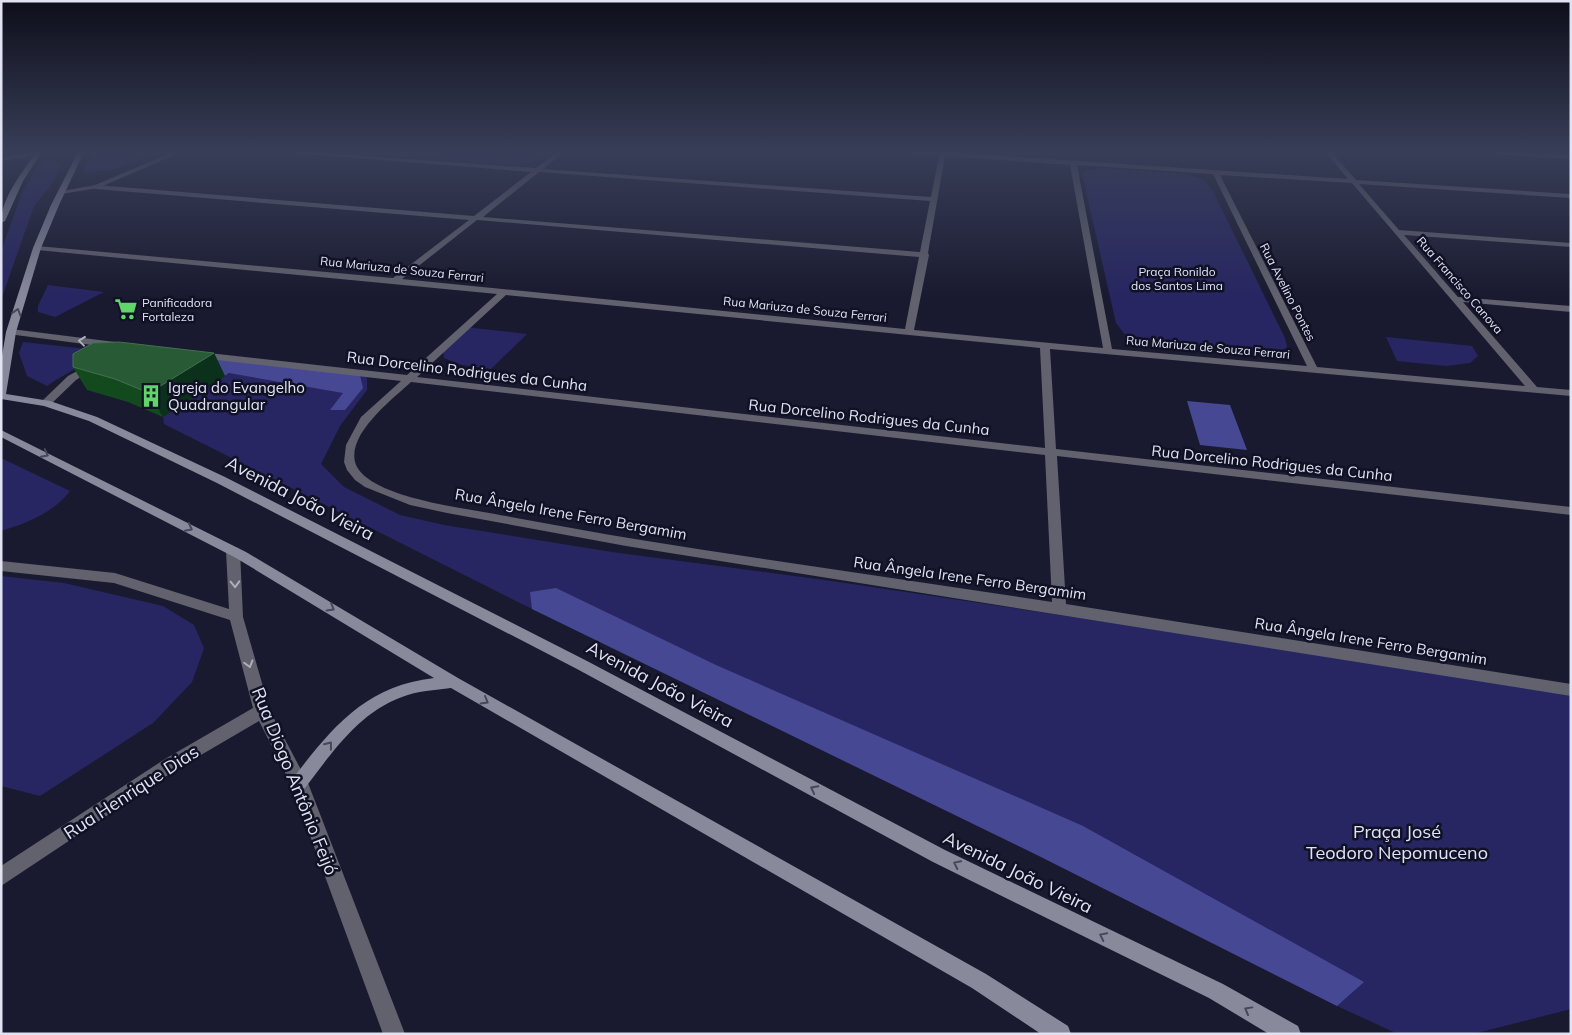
<svg xmlns="http://www.w3.org/2000/svg" width="1572" height="1035" font-family="Mulish,sans-serif">
<style>
.green{fill:#272662}
.forest{fill:#464894}
.lines{fill:none;stroke-linecap:round;stroke-linejoin:round}
.minor{fill:#61626d;fill-rule:evenodd}
.tertiary{fill:#61626d;fill-rule:evenodd}
.secondary{fill:#888a9c;fill-rule:evenodd}
.wall{fill:#124a1e}
.shaded-wall{fill:#0b301b}
.building{fill:#285a35;stroke:#457052}
.oneway{stroke:#46475b}
.oneway2{stroke:#aeafbd}
.labels{text-anchor:middle;dominant-baseline:central;stroke-width:5;stroke-linejoin:round;paint-order:stroke}
.far-street-label{font-size:12px;fill:#e1e3f2;stroke:#101125}
.far-park-label{font-size:12px;fill:#dfe3f9;stroke:#101125}
.far-poi-label{font-size:12px;fill:#e1e3f2;stroke:#101125;text-anchor:start}
.street-label{font-size:15px;fill:#e1e3f2;stroke:#101125}
.poi-label{font-size:15px;fill:#e1e3f2;stroke:#101125;text-anchor:start}
.near-street-label{font-size:18px;fill:#e1e3f2;stroke:#101125}
.near-park-label{font-size:18px;fill:#dfe3f9;stroke:#101125}
</style>
<rect width="100%" height="100%" fill="#191a2f"/>
<g class="green">
<path d="M93,152H157L112,170L86,172L83,170Z"/>
<path d="M333,152H553L533,162L515,165Z"/>
<path d="M47,157L62,166L51,185L34,206L1,300V251L23,190L39,165Z"/>
<path d="M1102,168L1187,174L1204,180L1213,191L1285,338L1287,347L1278,354L1146,345L1126,336L1116,323L1082,174L1087,170Z"/>
<path d="M48,285L104,292L55,317L38,312V306Z"/>
<path d="M465,327L527,334L491,369L462,365L444,358L443,350Z"/>
<path d="M1386,337L1472,346L1478,356L1470,363L1446,366L1397,361Z"/>
<path d="M23,342L114,352C89,361 69,371 47,386L27,376L19,353Z"/>
<path d="M251,359L367,377V390L340,426L321,464L344,487L400,515L444,525L612,552L825,580L1541,687L1571,696V1009L1473,1034H1398L1337,1006L1039,856L532,609L164,424L163,417Z"/>
<path d="M1,458L70,491C53,513 27,523 1,531Z"/>
<path d="M1,576L64,583L163,606L194,625L204,648L192,682L153,723L40,796L1,786Z"/>
</g>
<g class="forest">
<path d="M159,350L360,375L363,388L345,410H330L343,393L229,373L225,376Z"/>
<path d="M1187,401L1230,405L1247,450L1200,445Z"/>
<path d="M556,588L716,665L1083,826L1364,982L1337,1006L1039,856L532,609L530,592Z"/>
</g>
<g class="lines">
<g class="minor">
<path d="M37,152L39,155L1,161V157Z"/>
<path d="M279,152H310L536,168L557,152H564L543,169L931,197L939,156L903,152H946L1348,179L1325,152H1331L1356,180L1571,194V198L1359,184L1399,230L1571,243V247L1404,235L1458,297L1571,306V312L1463,302L1537,387L1571,390V396L1050,349L1056,449L1571,507V515L1057,456L1066,604L1571,684V696L626,546L447,513L410,505L365,487L355,480L347,470L344,462L346,445L361,417L401,381L200,358L195,355L200,352L407,375L497,294L37,250L33,248L37,246L393,278L469,220L96,189L93,187L96,185L474,216L531,172ZM945,156L1070,165L1103,348L914,330L929,255L928,253ZM1077,165L1213,174L1307,366L1112,349ZM539,172L930,201L920,252L483,217ZM1220,175L1352,183L1525,386L1317,367ZM477,220L919,257L905,329L402,279ZM506,295L1040,348L1045,448L417,377ZM411,382L1045,455L1052,602C915,581 778,562 641,540C592,532 543,523 495,514C469,509 443,506 418,499C401,495 366,484 357,467C342,437 393,399 411,382Z"/>
<path d="M1489,152L1571,155V159L1492,154Z"/>
<path d="M11,329L115,342L120,345L115,348L8,334L6,332Z"/>
<path d="M92,363L97,366L95,368L76,380L50,405H42L41,403L42,401L68,376Z"/>
<path d="M233,547L238,548L240,551L243,617L270,711L308,783L405,1034H383L291,784L259,721L177,769L1,886V866L165,759L253,708L230,620L114,583L1,571V561L115,573L229,609L226,551L228,548Z"/>
</g>
<path class="tertiary" d="M173,152H182L98,188L61,194L58,192L95,185Z"/>
<g class="secondary">
<path d="M36,152H42L23,181L5,221L1,223C1,198 22,173 36,152Z"/>
<path d="M78,152H84L59,205L41,248L16,332L6,394L50,401L97,417L225,477L587,661L945,850L1223,984L1298,1026L1301,1034H1269L1209,998L933,862L577,669L217,483L89,421L44,406L1,399V362L6,332L33,248L51,205Z"/>
<path d="M1,430L246,552L458,678L986,974L1068,1026L1071,1034H1041L972,988L451,688C435,690 417,691 402,697C358,713 332,753 305,788L299,791L293,788L290,783L293,778C333,727 365,686 434,678L236,558L1,437Z"/>
</g>
</g>
<path class="wall" d="M214,353L225,376L163,417L128,402L87,390L73,367Z"/>
<path class="shaded-wall" d="M214,353L225,376L163,417L149,393Z"/>
<path class="building" d="M119,342L214,353L149,393L115,379L73,367V354L93,343Z"/>
<defs><path id="oneway-chevron" d="M-2-3.5L2.5 0L-2 3.5" fill="none" stroke-width="1.6" stroke-linecap="round" stroke-linejoin="round" transform="scale(1.25)"/></defs>
<g class="oneway">
<use href="#oneway-chevron" transform="translate(17 312) rotate(-73)"/>
<use href="#oneway-chevron" transform="translate(45 454) rotate(27)"/>
<use href="#oneway-chevron" transform="translate(189 528) rotate(27)"/>
<use href="#oneway-chevron" transform="translate(331 608) rotate(31)"/>
<use href="#oneway-chevron" transform="translate(485 701) rotate(30)"/>
<use href="#oneway-chevron" transform="translate(329 745) rotate(-52)"/>
<use href="#oneway-chevron" transform="translate(814 789) rotate(-152)"/>
<use href="#oneway-chevron" transform="translate(957 864) rotate(-154)"/>
<use href="#oneway-chevron" transform="translate(1103 936) rotate(-154)"/>
<use href="#oneway-chevron" transform="translate(1248 1010) rotate(-151)"/>
</g>
<g class="oneway2">
<use href="#oneway-chevron" transform="translate(82 341) rotate(-173)"/>
<use href="#oneway-chevron" transform="translate(235 584) rotate(88)"/>
<use href="#oneway-chevron" transform="translate(249 664) rotate(74)"/>
</g>
<linearGradient id="sky" x2="0" y2="1"><stop stop-color="#0e0e1a"/><stop offset="0.51" stop-color="#383e58"/><stop offset="1" stop-color="#383e58" stop-opacity="0"/></linearGradient>
<rect width="1572" height="297" fill="url(#sky)"/>
<defs>
<symbol id="supermarket-bare" viewBox="-9 -9 18 18"><path d="M-6-5.5h2.5l.6 2H6L4.5 2H-2.5L-4.4-4H-6ZM-1.5 3.2a1.3 1.3 0 1 0 .1 0ZM3 3.2a1.3 1.3 0 1 0 .1 0Z" fill="#5fd56b" stroke="#101125" stroke-width="2.5" paint-order="stroke"/></symbol>
<symbol id="building-bare" viewBox="-9 -9 18 18"><path d="M-4-6H4V6H1V3H-1V6H-4ZM-2.5-4.3h1.7v1.8h-1.7ZM.8-4.3h1.7v1.8H.8ZM-2.5-1h1.7V.8h-1.7ZM.8-1h1.7V.8H.8Z" fill="#5fd56b" stroke="#101125" stroke-width="2.5" paint-order="stroke"/></symbol>
</defs>
<g fill-rule="evenodd">
<use href="#supermarket-bare" x="110" y="293" width="32" height="32"/>
<use href="#building-bare" x="135" y="380" width="32" height="32"/>
</g>
<g class="labels">
<g class="far-street-label">
<text transform="translate(402 269) rotate(6)">Rua Mariuza de Souza Ferrari</text>
<text transform="translate(1460 285) rotate(49)">Rua Francisco Canova</text>
<text transform="translate(1288 292) rotate(63)">Rua Avelino Pontes</text>
<text transform="translate(805 309) rotate(6)">Rua Mariuza de Souza Ferrari</text>
<text transform="translate(1208 347) rotate(5)">Rua Mariuza de Souza Ferrari</text>
</g>
<g class="far-park-label">
<text x="1177" y="271">Praça Ronildo<tspan x="1177" dy="14">dos Santos Lima</tspan></text>
</g>
<g class="far-poi-label">
<text x="142" y="302">Panificadora<tspan x="142" dy="14">Fortaleza</tspan></text>
</g>
<g class="street-label">
<text transform="translate(467 371) rotate(7)">Rua Dorcelino Rodrigues da Cunha</text>
<text transform="translate(869 417) rotate(6)">Rua Dorcelino Rodrigues da Cunha</text>
<text transform="translate(1272 463) rotate(6)">Rua Dorcelino Rodrigues da Cunha</text>
<text transform="translate(571 514) rotate(10)">Rua Ângela Irene Ferro Bergamim</text>
<text transform="translate(970 578) rotate(8)">Rua Ângela Irene Ferro Bergamim</text>
<text transform="translate(1371 641) rotate(9)">Rua Ângela Irene Ferro Bergamim</text>
</g>
<g class="poi-label">
<text x="168" y="387">Igreja do Evangelho<tspan x="168" dy="17">Quadrangular</tspan></text>
</g>
<g class="near-street-label">
<text transform="translate(300 498) rotate(27)">Avenida João Vieira</text>
<text transform="translate(660 684) rotate(28)">Avenida João Vieira</text>
<text transform="translate(295 781) rotate(68)">Rua Diogo Antônio Feijó</text>
<text transform="translate(131 792) rotate(-33)">Rua Henrique Dias</text>
<text transform="translate(1018 872) rotate(26)">Avenida João Vieira</text>
</g>
<g class="near-park-label">
<text x="1397" y="831">Praça José<tspan x="1397" dy="21">Teodoro Nepomuceno</tspan></text>
</g>
</g>
<rect width="1572" height="1035" fill="none" stroke="#e1e3f2" stroke-width="5"/>
</svg>
